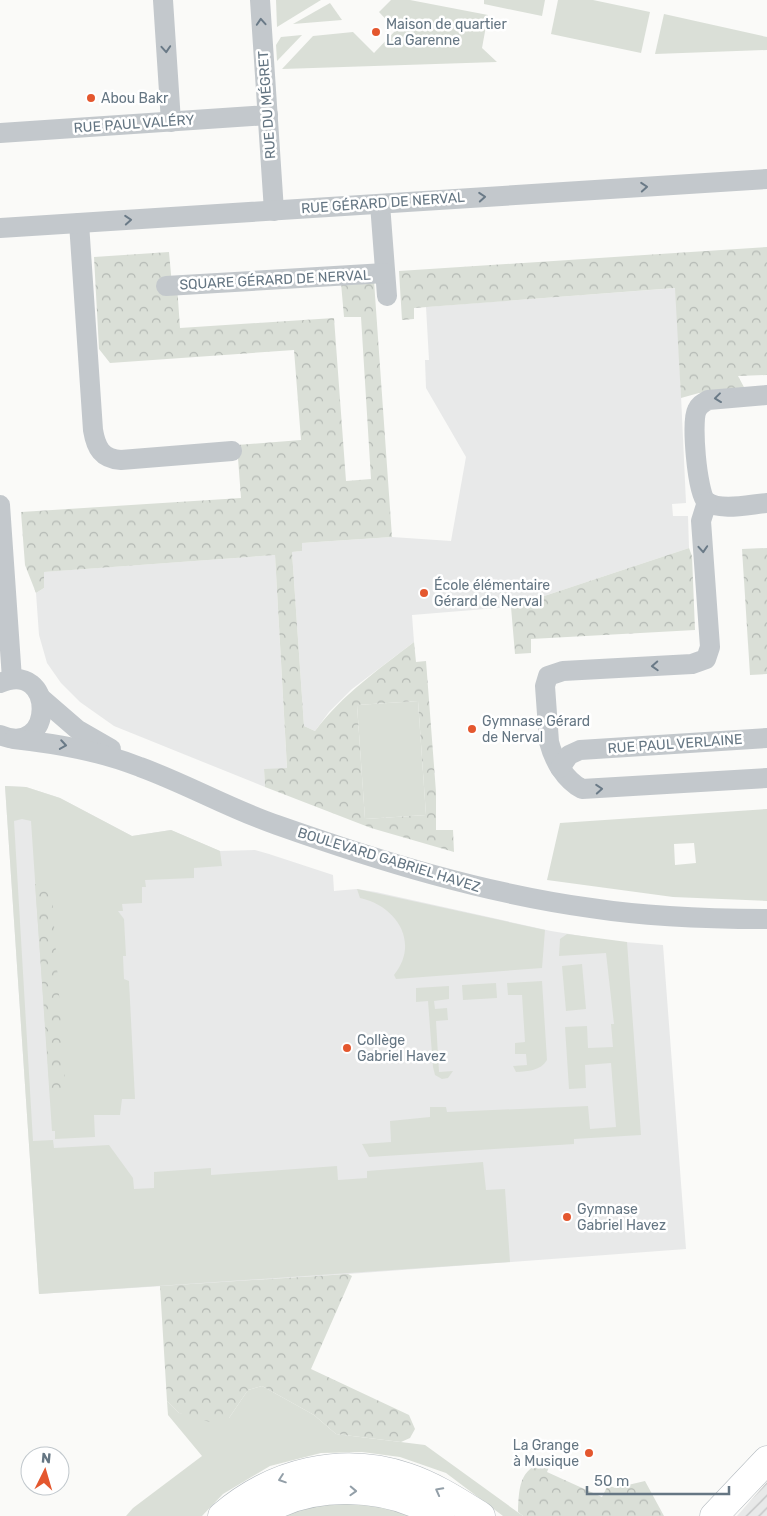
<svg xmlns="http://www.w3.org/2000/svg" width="767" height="1516" font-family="Rubik,sans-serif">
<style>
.built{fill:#e8e9e9}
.industrial{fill:url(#industrial-furrows)}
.green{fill:#dadfd7;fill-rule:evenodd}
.forest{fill:url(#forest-crowns);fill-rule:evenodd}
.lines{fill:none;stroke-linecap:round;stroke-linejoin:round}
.secondary-casing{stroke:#b3babf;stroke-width:29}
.street{stroke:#c3c8cc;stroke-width:20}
.secondary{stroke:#fff;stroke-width:28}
.oneway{stroke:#6a7a87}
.oneway2{stroke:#939fa8}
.poi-dot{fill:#e4572e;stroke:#fff;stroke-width:2}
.labels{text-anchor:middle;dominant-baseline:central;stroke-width:5;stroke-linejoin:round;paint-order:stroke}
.poi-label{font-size:14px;fill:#657683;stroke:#fff;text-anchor:start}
.street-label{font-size:14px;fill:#657683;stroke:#fff}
</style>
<defs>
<pattern id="industrial-furrows" width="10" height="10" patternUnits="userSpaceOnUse" patternTransform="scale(1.25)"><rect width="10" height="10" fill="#e8e9e9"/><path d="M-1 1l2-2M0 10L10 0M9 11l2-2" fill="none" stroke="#c0c1c2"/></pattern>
<pattern id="forest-crowns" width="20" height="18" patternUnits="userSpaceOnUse" patternTransform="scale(1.25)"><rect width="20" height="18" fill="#dadfd7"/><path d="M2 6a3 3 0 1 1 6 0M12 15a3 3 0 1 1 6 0" fill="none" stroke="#b4b9b4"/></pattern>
</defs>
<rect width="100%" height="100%" fill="#fafaf8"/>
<g class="built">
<path d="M676,288L686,503L672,504L673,516H688L689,548L511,607L412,615L414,642L352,689L329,712L315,731L304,726L292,552L302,551V543L392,537L451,541L466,457L426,388L425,360H429L426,307Z"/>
<path d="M275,555L287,769H264L265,787L114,726L80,702L61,683L47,663L39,635L36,593L44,588L43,572Z"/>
<path d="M5,786L26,787L60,798L132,836L171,830L220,851L255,850L269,854L333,875L334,891L357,889L376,892L551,931L612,941L663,945L686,1249L348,1274L39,1294Z"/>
</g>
<path class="industrial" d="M767,1482V1516H737Z"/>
<g class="green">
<path d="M276,0H321L277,27Z"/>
<path d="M391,0H410L488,15L482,48L497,62L282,69L313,36L353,32L374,53L396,30L379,12Z"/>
<path d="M484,0H545L542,16L484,4Z"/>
<path d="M558,0H593L650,12L641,53L551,34Z"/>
<path d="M330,3L342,20L293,24Z"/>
<path d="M664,14L767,37V50L655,54Z"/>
<path d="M302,35L277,61L276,45L281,37Z"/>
<path d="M418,701L426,815L365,819L357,705Z"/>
<path d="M5,786L26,787L60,798L132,836L171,830L220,851L222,866L194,868V878L145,880L146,887H142V903L122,904L123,911H118L124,919L126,956H123L124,979L129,981L135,1099H122L120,1115H94L95,1137L55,1139V1131H52L31,821L22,819L14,821L33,1141L53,1140L54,1148L109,1145L133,1178L134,1189L154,1188V1172L211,1168V1175L337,1166L338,1180L367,1178V1171L483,1162L486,1190L505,1189L510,1262L39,1294Z"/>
<path d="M767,809V901L673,897L547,880L560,823ZM694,843L696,863L675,865L674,844Z"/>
<path d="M357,889L545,930L542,968L396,979L394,975C420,943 397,906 360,898Z"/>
<path d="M567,934L627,942L641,1135L574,1139V1144L369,1157L362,1144L391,1142L390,1121L430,1117V1107H446L447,1112L588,1106L590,1129L616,1127L611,1063L585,1065L586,1088L569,1089L565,1027L587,1026L588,1048L613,1047L611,1024H614L606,953L559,956L560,939Z"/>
<path d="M582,964L586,1009L566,1011L562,966Z"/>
<path d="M542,981L547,1060C540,1071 529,1071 516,1072L513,1066L527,1065L526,1054H515V1043L525,1042L522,995H508L507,983Z"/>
<path d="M496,983L497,998L463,1000L462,985Z"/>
<path d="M449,986V999L434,1001L435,1009L447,1008L448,1020L436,1021L439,1072L453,1071L448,1078L442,1079L435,1075L433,1067L428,1001L416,1002V988Z"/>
<path d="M262,1386L314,1415L336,1434L425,1445L523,1516H503L446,1473L400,1457L362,1452L321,1453L270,1466L223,1494L202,1516H126L133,1508L202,1456L168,1415L167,1401L179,1413L229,1418L248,1390Z"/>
<path d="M370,1500L414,1516H277L291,1508Z"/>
</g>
<g class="forest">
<path d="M767,247V375L738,376L745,389L699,393L681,398L675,288L414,308V319L402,320L399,271Z"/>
<path d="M169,252L172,285H177L180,328L334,318L346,481L371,479L361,317H344L341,283L374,281L392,537L302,543V551L292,552L304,726L315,731C343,694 378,670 414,642L416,662L426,661L436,792V830H453L454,852L371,828L265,787L264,769L287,768L275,555L44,572V588L36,593L25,565L21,512L241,498L237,445L301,440L294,350L110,363L99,349L94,257ZM418,701L426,815L365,819L357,705Z"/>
<path d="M689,548L692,556L695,630L531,639V653L515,654L511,607Z"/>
<path d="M767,548V674L750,675L742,549Z"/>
<path d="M51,883L66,1092L50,1093L35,884Z"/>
<path d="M348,1274L352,1276L311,1369L409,1415L415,1429L410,1438L401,1442L336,1434L314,1415L262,1386L248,1390L229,1418L220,1425L179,1413L167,1401L160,1286Z"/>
<path d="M552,1460L547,1472L602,1497L608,1485L615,1488L645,1481L664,1516H523L518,1512C519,1484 520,1466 552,1460Z"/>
</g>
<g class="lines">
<defs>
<g id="secondary">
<path d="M222,1516C273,1472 342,1455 407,1477C434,1486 457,1501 481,1516"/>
<path d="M257,1516C309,1480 386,1483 440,1516"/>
<path d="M714,1516L767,1460"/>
</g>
</defs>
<use href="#secondary" class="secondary-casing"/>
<g class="street">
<path d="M163,0L171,122"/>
<path d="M260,0L274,211"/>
<path d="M0,133L268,115"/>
<path d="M380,204L387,296"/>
<path d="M79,223L93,430C96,448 102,459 121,460L232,451"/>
<path d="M0,228L767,179"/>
<path d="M166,286L385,273"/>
<path d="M767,395L708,400C703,403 699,405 697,410C691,421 697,492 706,501C720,512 751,504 767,503"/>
<path d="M707,502L701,521L710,647L706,659L692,664L563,671L548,676L545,686L549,742C554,761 565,780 582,789L767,778"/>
<path d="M0,505L12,679"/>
<path d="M0,683C56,659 55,759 0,735"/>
<path d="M41,698L78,730L111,749"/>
<path d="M14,739C58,744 99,751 140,767C187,784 230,809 277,825C379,861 483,893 591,908C649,917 708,919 767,919"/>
<path d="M560,768L569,755L580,750L767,738"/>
</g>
<use href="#secondary" class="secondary"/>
</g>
<defs><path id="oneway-chevron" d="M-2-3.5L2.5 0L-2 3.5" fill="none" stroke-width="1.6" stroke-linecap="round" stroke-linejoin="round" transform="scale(1.25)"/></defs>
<g class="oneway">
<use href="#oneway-chevron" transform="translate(261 22) rotate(-94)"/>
<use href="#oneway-chevron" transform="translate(166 49) rotate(86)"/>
<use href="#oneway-chevron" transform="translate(644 187) rotate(-4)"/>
<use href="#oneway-chevron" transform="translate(482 197) rotate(-4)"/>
<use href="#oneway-chevron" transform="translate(128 220) rotate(-4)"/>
<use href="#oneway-chevron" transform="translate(718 398) rotate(173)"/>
<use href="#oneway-chevron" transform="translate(703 549) rotate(86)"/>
<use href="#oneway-chevron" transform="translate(655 666) rotate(177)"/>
<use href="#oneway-chevron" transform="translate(63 745) rotate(9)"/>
<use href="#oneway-chevron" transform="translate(599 789) rotate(-4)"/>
</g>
<g class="oneway2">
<use href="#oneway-chevron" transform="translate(282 1479) rotate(161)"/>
<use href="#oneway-chevron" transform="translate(353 1491) rotate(2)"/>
<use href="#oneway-chevron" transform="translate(439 1491) rotate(-152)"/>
</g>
<g class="poi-dot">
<circle cx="376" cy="32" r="5"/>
<circle cx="91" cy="98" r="5"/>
<circle cx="424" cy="593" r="5"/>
<circle cx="472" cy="729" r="5"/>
<circle cx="347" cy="1048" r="5"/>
<circle cx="567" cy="1217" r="5"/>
<circle cx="589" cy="1453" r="5"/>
</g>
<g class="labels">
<g class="poi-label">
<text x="386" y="24">Maison de quartier<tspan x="386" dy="16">La Garenne</tspan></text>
<text x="101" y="98">Abou Bakr</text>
<text x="434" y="585">École élémentaire<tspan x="434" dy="16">Gérard de Nerval</tspan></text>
<text x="482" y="721">Gymnase Gérard<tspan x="482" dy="16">de Nerval</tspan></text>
<text x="357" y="1040">Collège<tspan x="357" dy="16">Gabriel Havez</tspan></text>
<text x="577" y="1209">Gymnase<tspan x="577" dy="16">Gabriel Havez</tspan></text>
<text x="579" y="1445" text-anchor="end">La Grange<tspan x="579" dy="16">à Musique</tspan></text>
</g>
<g class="street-label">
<text transform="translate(267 105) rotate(-94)">RUE DU MÉGRET</text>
<text transform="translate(134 124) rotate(-4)">RUE PAUL VALÉRY</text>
<text transform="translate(383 203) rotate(-4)">RUE GÉRARD DE NERVAL</text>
<text transform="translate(275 280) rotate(-3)">SQUARE GÉRARD DE NERVAL</text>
<text transform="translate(675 744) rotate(-4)">RUE PAUL VERLAINE</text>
<text transform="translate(389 860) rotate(17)">BOULEVARD GABRIEL HAVEZ</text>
</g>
</g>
<g transform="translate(45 1471) rotate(5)"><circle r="24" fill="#ffffff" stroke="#c1c8cd"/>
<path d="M0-4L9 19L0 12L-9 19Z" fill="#e4572e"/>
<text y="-8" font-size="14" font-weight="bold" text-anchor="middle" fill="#657683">N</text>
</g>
<path d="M587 1486v8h142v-8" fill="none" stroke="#657683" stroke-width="2.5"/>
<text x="594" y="1486" font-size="15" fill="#657683" stroke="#ffffff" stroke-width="4" paint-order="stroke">50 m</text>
</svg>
